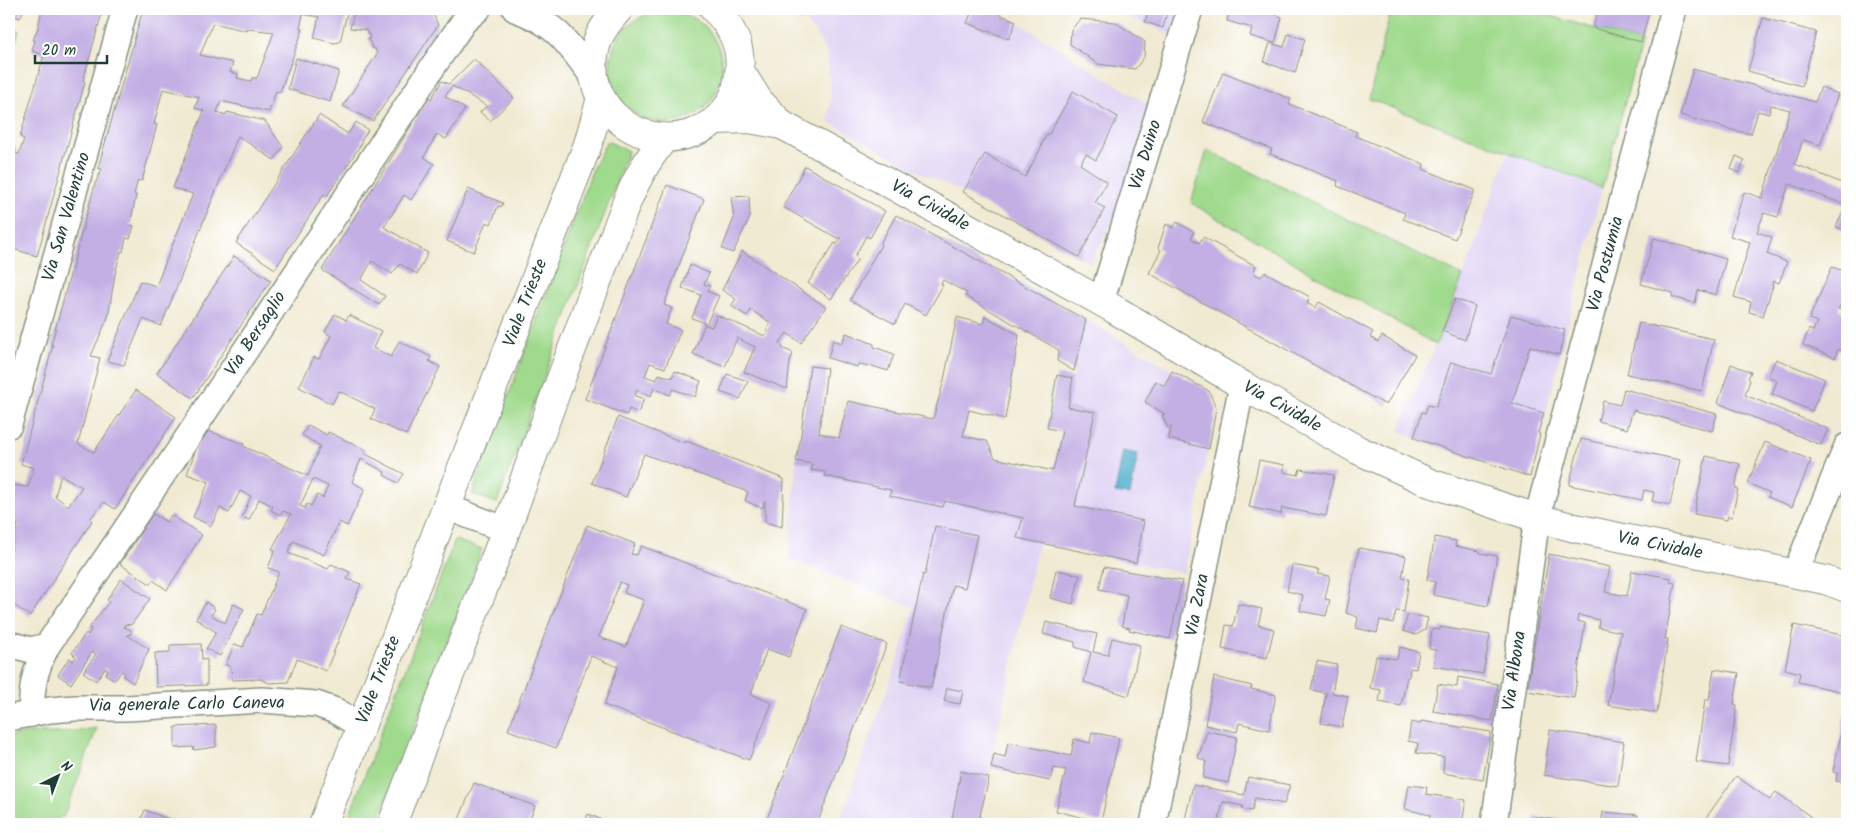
<svg xmlns="http://www.w3.org/2000/svg" width="1856" height="833" font-family="Kalam,sans-serif">
<style>
.built{fill:#e0d4f4}
.green{fill:#a0da8d;stroke:#608c60}
.water{fill:#4eaecc;stroke:#367680}
.building{fill:#c3afe4;fill-rule:evenodd}
.lines{fill:none;stroke-linecap:round;stroke-linejoin:round}
.minor-casing{stroke:#889483;stroke-width:28}
.primary-casing{stroke:#889483;stroke-width:30}
.minor{stroke:#fff;stroke-width:25}
.primary{stroke:#fff;stroke-width:28}
.labels{text-anchor:middle;dominant-baseline:central;stroke-width:4;stroke-linejoin:round;paint-order:stroke}
.street-label{font-size:18px;fill:#1f3d34;stroke:#fff}
</style>
<rect width="100%" height="100%" fill="#fff"/>
<filter id="ink" filterUnits="userSpaceOnUse"><feTurbulence type="fractalNoise" baseFrequency=".02" numOctaves="2"/><feDisplacementMap in="SourceGraphic" scale="10" xChannelSelector="R" yChannelSelector="G"/><feConvolveMatrix kernelMatrix="1 2 1 2 8 2 1 2 1" color-interpolation-filters="sRGB"/></filter>
<filter id="wash" filterUnits="userSpaceOnUse"><feTurbulence type="fractalNoise" baseFrequency=".0096" numOctaves="4" result="noise"/><feDisplacementMap in="SourceGraphic" scale="20" xChannelSelector="R" yChannelSelector="G"/><feGaussianBlur stdDeviation="1.12" result="paint"/><feColorMatrix in="noise" values="0 0 0 0 0 0 0 0 0 0 0 0 0 0 0 0 0 1.4 0 .05"/><feComposite in="paint" operator="in"/></filter>
<g filter="url(#wash)">
<rect width="100%" height="100%" fill="#f1ead2"/>
<g class="built">
<path d="M804,9H957L971,14L967,23L1008,39L1016,21L1153,108L1118,211L1090,263L963,192L923,174L828,121L831,99L827,53L816,34L801,16Z"/>
<path d="M1110,9H1180L1173,35Z"/>
<path d="M1508,152L1602,188L1530,477L1414,438L1399,430L1455,299Z"/>
<path d="M1086,320L1209,391L1216,408L1184,573L1038,543L978,824H839L902,648L914,607L789,559L796,461L799,442L819,433L1049,491Z"/>
</g>
<g class="green">
<path d="M1391,9H1526L1641,42L1602,188L1369,99Z"/>
<circle cx="666" cy="67" r="56"/>
<path d="M9,27L19,31L9,64Z"/>
<path d="M607,141L628,151L497,503L472,494L594,166Z"/>
<path d="M1207,150L1463,276L1436,345L1191,203Z"/>
<path d="M455,540L482,549L377,824H346Z"/>
<path d="M97,728L64,816L43,824H9V737L24,733H59Z"/>
</g>
<path class="water" d="M1123,451L1138,454L1130,495L1115,493Z"/>
<g id="blocks">
<g class="building">
<path d="M9,9H24L20,18L9,14Z"/>
<path d="M42,9H103L83,81L85,82L37,256L9,248V147L16,149L15,153L19,154L24,139L20,137L44,55L32,51L35,40H33L38,28Z"/>
<path d="M143,9H348L340,42L334,43L314,38L319,17L303,14L300,28L303,29L280,92L276,91L269,112L221,101L217,112L226,115L227,112L265,121L283,147L274,160L238,136L161,326L143,319L124,365L107,361L140,281L156,286L193,194L173,188L204,111L195,108L199,97L163,89L154,124L157,125L142,181L138,180L134,194L136,195L130,225L134,226L130,239L126,238L123,252L121,251L115,274L108,317L91,356L100,358L78,444L94,452L136,390L176,417L115,509L104,502L90,519L92,521L30,616L9,602V557L18,525L9,522V498L12,485L28,487L34,468L21,464L53,345H51L95,184L102,169L98,168ZM213,23L247,31L248,29L274,32L257,78H252L251,81L237,78L238,74L230,72L233,63L200,55ZM61,475L82,487L68,506L55,496Z"/>
<path d="M355,9H431L438,25L373,121L343,106L377,54L375,48L373,49L368,38L370,37L366,30L350,28Z"/>
<path d="M791,9H804L801,16Z"/>
<path d="M973,9H986L1016,21L1009,39L967,23Z"/>
<path d="M1149,9H1168L1163,28L1145,22Z"/>
<path d="M1230,9H1278L1276,15L1282,17L1275,43L1250,36L1252,28L1227,21Z"/>
<path d="M1598,9H1650L1641,42L1593,28Z"/>
<path d="M1763,18L1816,32L1802,86L1748,71Z"/>
<path d="M1080,19L1115,22L1145,42L1144,57L1135,69L1098,64L1070,44L1071,30Z"/>
<path d="M1288,34L1305,39L1295,73L1264,62L1270,43L1284,47Z"/>
<path d="M296,58L339,71L330,102L288,89Z"/>
<path d="M474,59L514,98L490,121L480,112L487,106L465,93L452,86L445,96L465,109L446,139L437,134L424,157L434,164L411,200L404,195L384,227L428,253L417,274L400,264L392,274L372,261L361,280L385,296L379,305L322,270L429,97L431,99L442,81L449,84Z"/>
<path d="M1693,69L1815,102L1821,87L1838,94L1820,145L1803,140L1795,164L1847,185V231L1836,227L1846,205L1789,184L1778,217L1764,213L1757,232L1772,237L1767,254L1787,262L1779,283L1773,281L1772,285L1773,286L1763,316L1749,312L1751,302L1734,297L1750,242L1730,236L1744,192L1762,198L1790,110L1771,105L1769,114L1758,111L1751,134L1732,130L1680,115Z"/>
<path d="M1223,72L1291,99L1289,104L1357,132L1355,136L1424,164L1423,169L1475,190L1455,239L1403,219L1405,213L1337,186L1338,181L1270,154L1272,149L1203,122Z"/>
<path d="M1073,91L1118,117L1096,160L1086,154L1080,164L1107,182L1095,203L1105,208L1079,257L963,192L985,154L1025,177L1042,146L1041,145L1047,134H1049Z"/>
<path d="M319,115L348,134L356,122L368,130L361,141L362,143L327,196L324,194L275,269L236,243Z"/>
<path d="M1736,156L1745,160L1739,173L1731,169Z"/>
<path d="M805,166L885,211L870,238L866,236L855,256L858,259L831,299L808,283L835,243L837,244L841,238H837L783,207Z"/>
<path d="M667,185L704,199L664,305L672,308L666,324L681,330L665,368L650,363L645,376L656,380L659,374L672,378L675,371L701,381L695,397L673,389L670,395L654,388L651,396L637,390L635,396L644,399L638,413L629,409L627,415L585,399Z"/>
<path d="M468,189L503,203L501,207L498,206L491,224L486,222L474,252L447,241Z"/>
<path d="M749,196L750,217L733,253L722,249L734,218L731,197Z"/>
<path d="M896,215L1086,320L1074,371L1057,361L1059,350L965,296L967,293L943,280L941,284L943,285L926,315L905,304L895,324L850,300L881,245L880,244Z"/>
<path d="M1177,222L1194,232L1191,238L1199,243L1203,237L1256,266L1253,273L1261,277L1265,272L1310,297L1307,303L1315,308L1319,302L1373,332L1370,337L1378,342L1382,336L1415,355L1386,405L1149,273L1161,250L1158,248L1166,224L1173,228Z"/>
<path d="M1654,238L1726,259L1716,295L1698,290L1695,303L1672,297L1673,293L1641,284Z"/>
<path d="M742,251L826,307L801,343L787,333L779,344L783,346L782,348L793,353L790,362L787,389L744,372L755,347L737,338L725,367L693,354L705,323L692,318L701,295L682,288L690,265L709,273L704,284L710,286L707,291L719,296L706,325L712,327L717,315L765,336L767,332L766,331L771,323L751,310L747,316L731,306L736,299L722,290Z"/>
<path d="M234,256L271,280L193,398L157,373Z"/>
<path d="M1832,267L1847,272V307L1841,304L1838,309L1847,313V344L1844,351L1838,349L1835,358L1803,345L1809,329L1813,331L1817,322L1809,319Z"/>
<path d="M1455,299L1475,306L1465,340L1442,331Z"/>
<path d="M335,314L346,320L349,315L381,331L373,348L391,357L399,341L431,357L429,361L440,367L406,435L371,419L375,409L339,391L332,404L299,387L314,357L319,359L331,336L325,332Z"/>
<path d="M1511,315L1565,330L1559,355L1530,346L1512,403L1544,413L1538,433L1540,434L1530,477L1414,438L1422,412L1425,413L1428,405L1436,407L1451,362L1491,374Z"/>
<path d="M985,316L1019,335L1005,419L969,410L963,436L987,441L995,458L1053,471L1062,431L1047,428L1057,375L1073,378L1068,407L1095,412L1075,506L1144,521L1136,563L1017,538L1023,518L945,501L943,507L890,496L891,490L825,476V472L811,470L812,464L796,461L800,442L810,366L827,368L819,433L839,438L848,401L933,419L944,380L957,317L983,324Z"/>
<path d="M1639,323L1714,339L1702,391L1627,374Z"/>
<path d="M846,333L874,344V347L894,354L888,371L869,365L868,367L858,364L857,367L828,358L833,340L842,343Z"/>
<path d="M1776,359L1825,379L1812,411L1772,394L1777,381L1768,376Z"/>
<path d="M1731,364L1751,372L1748,378L1750,380L1745,395L1828,429L1821,445L1718,403Z"/>
<path d="M1172,371L1209,391L1216,408L1209,449L1169,439L1171,427L1168,428L1162,415L1165,414L1145,402L1156,381L1164,386Z"/>
<path d="M727,374L748,381L740,399L720,392Z"/>
<path d="M1624,389L1717,414L1712,431L1633,410L1627,429L1598,421L1603,401L1620,405Z"/>
<path d="M618,417L685,443L686,441L784,479L782,527L765,522V501L762,508L745,501L748,492L644,454L626,497L592,483Z"/>
<path d="M308,425L327,435L328,432L366,450L364,453L404,474L398,483L384,475L385,472L361,459L352,482L365,489L347,526L339,522L324,555L293,541L288,553L328,569L331,564L350,572L347,579L361,584L326,671L297,659L288,682L269,683L260,679L232,680L231,667L226,665L234,644L243,647L257,614L261,615L279,572L268,568L275,550L272,549L291,514L283,511L280,515L271,510L273,506L259,499L249,520L242,517L251,496L240,491L229,513L220,508L211,526L193,517L209,482L187,474L203,429L244,444L243,446L308,476L320,446L302,435ZM313,479L328,486L323,498L317,495L311,506L307,504L305,508L300,506Z"/>
<path d="M1581,439L1680,460L1670,505L1652,501L1654,492L1644,490L1642,500L1569,485Z"/>
<path d="M1765,442L1811,460L1792,507L1768,497L1770,493L1748,483Z"/>
<path d="M1706,456L1740,464L1735,488L1738,489L1732,517L1728,516L1727,520L1694,514Z"/>
<path d="M1259,460L1284,465V472L1298,475L1300,469L1334,475L1326,516L1282,508L1281,514L1249,507Z"/>
<path d="M153,514L167,522L171,515L202,535L167,590L153,580L150,584L120,564Z"/>
<path d="M587,525L635,544L631,554L637,555L641,546L807,609L789,657L767,649L751,694L772,703L749,760L604,705L618,667L591,656L556,748L508,730ZM620,582L627,585L624,593L644,600L626,647L599,637Z"/>
<path d="M935,526L977,535L965,588L953,585L931,688L900,681L923,574L925,575Z"/>
<path d="M1435,537L1456,541L1455,546L1480,551V553L1497,556L1488,606L1433,595L1435,582L1427,580Z"/>
<path d="M1359,548L1406,556L1402,577L1409,579L1404,612L1396,611L1393,623L1380,620L1377,633L1356,628L1358,617L1346,613Z"/>
<path d="M1549,554L1610,567L1605,592L1627,596L1632,571L1671,578L1670,582L1675,583L1665,639H1668L1657,713L1608,705L1621,632L1598,627L1599,620L1578,615L1577,621L1585,623L1574,698L1527,691Z"/>
<path d="M1292,565L1319,570L1317,574L1330,576L1325,599L1330,600L1326,616L1300,611L1303,595L1287,591Z"/>
<path d="M1104,567L1182,581L1170,639L1129,630L1130,628L1122,626L1127,595L1099,589Z"/>
<path d="M1056,570L1080,575L1073,604L1050,598Z"/>
<path d="M121,579L150,599L131,625L125,624L124,627L131,630V634L127,635L149,649L133,683L123,676L125,673L122,671L115,680L105,674L108,670L105,668L96,681L83,672L96,654L92,652L71,684L58,675L69,658L73,661L76,657L72,653L86,633L88,635L91,629L89,628L109,602L107,600Z"/>
<path d="M206,602L215,609L211,615L225,623L233,604L244,609L220,656L206,649L216,632L196,619Z"/>
<path d="M1238,604L1262,609L1258,625L1274,629L1267,658L1222,649L1226,625L1233,626Z"/>
<path d="M1408,614L1428,618L1425,630L1416,635L1403,631Z"/>
<path d="M1046,622L1097,634L1093,652L1108,655L1112,638L1140,645L1129,696L1084,682L1091,652L1075,647V642L1043,634Z"/>
<path d="M1794,625L1847,636V671L1843,692L1798,682L1800,673L1785,669Z"/>
<path d="M841,627L887,644L817,824H765Z"/>
<path d="M1440,627L1490,635L1483,674L1433,666L1436,650L1429,649L1432,629L1440,630Z"/>
<path d="M201,644L202,660L207,659V685L156,687L155,653L170,652V645Z"/>
<path d="M1400,647L1419,652L1416,669L1410,668L1409,677H1407L1401,706L1379,702L1381,690L1370,688L1376,656L1397,659Z"/>
<path d="M1317,661L1337,665L1332,693L1348,696L1342,727L1321,723L1326,693L1311,690Z"/>
<path d="M1714,669L1739,673L1734,704L1737,705L1728,766L1696,762L1705,700H1709Z"/>
<path d="M1214,677L1252,686L1251,689L1276,695L1269,730L1239,723L1237,732L1205,725Z"/>
<path d="M1458,677L1498,684L1492,721L1433,711L1438,684L1457,687Z"/>
<path d="M947,688L963,691L960,704L944,701Z"/>
<path d="M1846,708H1847V783L1836,781L1837,773L1833,772Z"/>
<path d="M1421,721L1491,732L1483,780L1443,773L1444,757L1416,753L1418,743L1408,741L1411,722L1421,724Z"/>
<path d="M216,725V747L194,750L193,747L175,748V727Z"/>
<path d="M1550,730L1624,742L1618,786L1544,775Z"/>
<path d="M1207,731L1237,737L1228,783L1203,778L1206,761L1198,758Z"/>
<path d="M1092,732L1119,738L1101,822L1056,811L1066,770L1054,768L1050,781L991,768L994,754L1005,757L1008,742L1071,756L1074,739L1090,743Z"/>
<path d="M961,771L989,778L978,824H951Z"/>
<path d="M1736,776L1770,800L1776,792L1811,817L1806,824H1711L1705,819Z"/>
<path d="M1248,777L1290,785L1284,804L1255,798L1252,811L1242,809L1243,806L1223,802L1218,824H1184L1193,785L1244,795Z"/>
<path d="M474,783L535,806L528,824H457Z"/>
<path d="M1409,785L1427,787L1426,794L1466,800L1462,824H1429L1430,815L1405,809Z"/>
<path d="M145,810L181,824H139Z"/>
<path d="M1603,812L1638,815L1636,824H1601Z"/>
<path d="M588,814L605,821L604,824H584Z"/>
<path d="M1535,817L1572,822L1573,824H1534Z"/>
</g>
</g>
</g>
<g filter="url(#ink)">
<use href="#blocks" fill-opacity="0" stroke="#889483" stroke-width="1"/>
<g class="lines">
<defs>
<g id="minor">
<path d="M515,9C560,25 567,44 595,79"/>
<path d="M1101,302L1190,9"/>
<path d="M9,425L125,9"/>
<path d="M447,507L506,530"/>
<path d="M1795,574L1847,446"/>
<path d="M9,644L31,650L47,646"/>
<path d="M31,714C32,685 34,672 47,646L182,446L438,59L464,21L478,9"/>
<path d="M9,718L50,710L75,708H127L262,700L316,704L336,711L361,726"/>
<path d="M1153,824L1242,385"/>
<path d="M1494,824L1537,518L1674,9"/>
</g>
<g id="primary">
<path d="M619,9C611,18 602,28 598,40C573,108 651,164 710,124C725,114 735,98 738,81C744,52 734,28 714,9"/>
<path d="M740,71L759,101L782,125"/>
<path d="M716,120L749,119L782,125L847,160L1114,309L1242,385L1358,450L1430,483L1537,518L1575,528L1825,580L1847,588"/>
<path d="M323,824L588,144L601,98"/>
<path d="M392,824L506,530L556,392L626,204C636,180 647,159 664,139"/>
</g>
</defs>
<use href="#minor" class="minor-casing"/>
<use href="#primary" class="primary-casing"/>
<use href="#minor" class="minor"/>
<use href="#primary" class="primary"/>
</g>
</g>
<g class="labels">
<g class="street-label">
<text transform="translate(1146 155) rotate(-73)">Via Duino</text>
<text transform="translate(930 206) rotate(29)">Via Cividale</text>
<text transform="translate(67 217) rotate(-74)">Via San Valentino</text>
<text transform="translate(1606 264) rotate(-75)">Via Postumia</text>
<text transform="translate(526 303) rotate(-69)">Viale Trieste</text>
<text transform="translate(256 334) rotate(-57)">Via Bersaglio</text>
<text transform="translate(1282 407) rotate(29)">Via Cividale</text>
<text transform="translate(1660 546) rotate(11)">Via Cividale</text>
<text transform="translate(1198 605) rotate(-79)">Via Zara</text>
<text transform="translate(1515 671) rotate(-82)">Via Albona</text>
<text transform="translate(379 680) rotate(-69)">Viale Trieste</text>
<text transform="translate(187 705) rotate(-1)">Via generale Carlo Caneva</text>
</g>
</g>
<rect width="1856" height="833" fill="none" stroke="#fff" stroke-width="30"/>
<g transform="translate(58 776) rotate(42)" stroke="#ffffff" stroke-width="4" paint-order="stroke">
<path d="M0-4L9 19L0 12L-9 19Z" fill="#1f3d34"/>
<text y="-8" font-size="14" font-weight="bold" text-anchor="middle" fill="#1f3d34">N</text>
</g>
<path d="M35 55v8h72v-8" fill="none" stroke="#1f3d34" stroke-width="2.5"/>
<text x="42" y="55" font-size="15" fill="#1f3d34" stroke="#ffffff" stroke-width="4" paint-order="stroke">20 m</text>
</svg>
